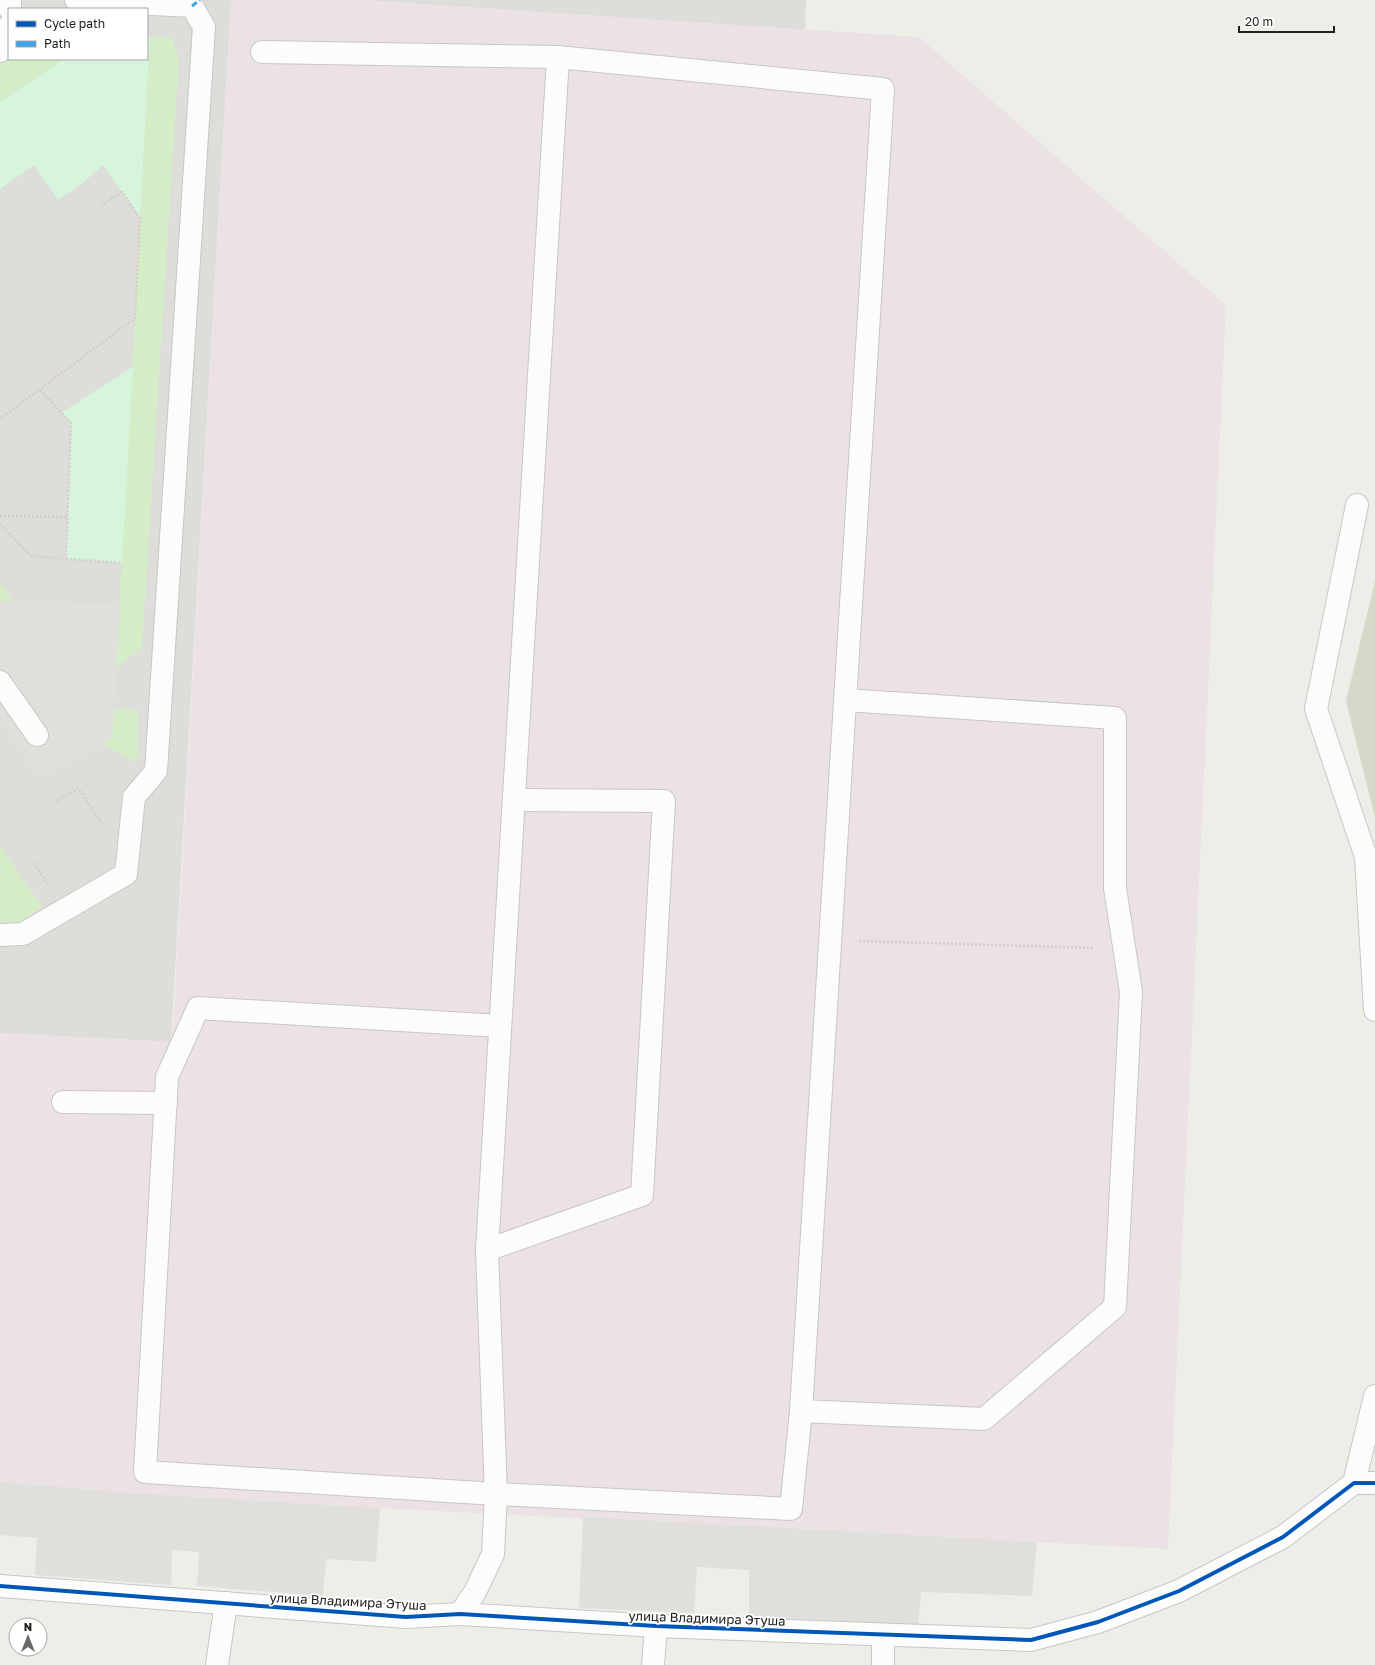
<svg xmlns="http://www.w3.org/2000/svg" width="1375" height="1665" font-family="'Golos Text',sans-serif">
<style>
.residential{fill:#ddddda;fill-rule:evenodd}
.industrial{fill:#ece2e6}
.construction{fill:#d6d8ca}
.grass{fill:#d4edc7}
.park{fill:#d6f5dc}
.parking{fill:#dfdfdc}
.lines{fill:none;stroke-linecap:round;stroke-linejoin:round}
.minor-casing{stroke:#c7c7c5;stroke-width:24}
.path{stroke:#d7cdc8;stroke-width:2.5;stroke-dasharray:2 2;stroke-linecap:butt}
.minor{stroke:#fcfcfc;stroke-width:22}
.quiet{stroke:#3da2ea;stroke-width:3;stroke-dasharray:6 3;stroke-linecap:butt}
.cycleway-casing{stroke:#fff;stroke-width:6}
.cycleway{stroke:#0057b8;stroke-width:4}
.labels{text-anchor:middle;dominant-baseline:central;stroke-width:3.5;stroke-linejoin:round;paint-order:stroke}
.street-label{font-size:13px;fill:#202020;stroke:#fff}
</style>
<rect width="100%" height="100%" fill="#eeeee9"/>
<g class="residential">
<path d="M0,0H231L171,1042L0,1033ZM9,9H147V59H9Z"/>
<path d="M362,0H806L805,31Z"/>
</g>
<path class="industrial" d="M231,0H362L919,37L1226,305L1168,1549L380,1508L146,1494L0,1482V1033L172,1042Z"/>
<path class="construction" d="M1375,581V818L1346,701Z"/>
<g class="grass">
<path d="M150,37L172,38L179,58L142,647L116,668Z"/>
<path d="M10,59H64L0,102V65Z"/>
<path d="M0,582L14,601H0Z"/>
<path d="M114,709L138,710L137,763L102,744L112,738Z"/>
<path d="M0,845L42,907L16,926L0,923Z"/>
</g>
<g class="park">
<path d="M147,37H150L140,218L103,165L84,182L58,200L34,165L0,189V102L64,59H147Z"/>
<path d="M133,367L122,563L66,559L71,423L61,413Z"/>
</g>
<g class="parking">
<path d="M0,601L120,605L112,738L40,777L0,720Z"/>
<path d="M0,1482L146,1494L380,1508L376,1562L326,1559L323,1596L197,1586L199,1552L172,1550L171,1585L35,1575L37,1538L0,1535Z"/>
<path d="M583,1517L1037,1542L1032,1596L921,1592L918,1626L749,1617V1570L697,1567L694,1613L579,1608Z"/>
</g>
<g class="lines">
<defs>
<g id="minor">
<path d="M10,9V0"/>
<path d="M0,51L3,46L9,26"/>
<path d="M262,52L558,57L883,89L801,1411L984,1419L1115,1307L1131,992L1115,888V718L845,700"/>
<path d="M1357,505L1316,709L1366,857L1375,1010"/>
<path d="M0,682L37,735"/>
<path d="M0,935L23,934L126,874L134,797L156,771L204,27L192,6L76,0"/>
<path d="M500,1026L198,1008L167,1077L145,1472L496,1494L791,1509L801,1411"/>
<path d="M63,1102L166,1103"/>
<path d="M487,1250L642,1195L664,801L514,800"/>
<path d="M1354,1483L1375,1396"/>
<path d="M0,1586L406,1617L460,1614L656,1626L1031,1640L1098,1622L1179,1591L1283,1537L1354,1483H1375"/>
<path d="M460,1614L475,1592L493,1554L496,1494L487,1250L558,57"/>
<path d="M217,1665L226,1603"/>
<path d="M653,1665L656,1626"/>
<path d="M883,1665V1635"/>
</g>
</defs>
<use href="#minor" class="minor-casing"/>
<g class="path">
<path d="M40,390L71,423L66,559"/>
<path d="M0,419L135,318L140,218L122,192L100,206"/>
<path d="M0,516L67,517"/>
<path d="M0,524L31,556L122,563"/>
<path d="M56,801L78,788L102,824"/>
<path d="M34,863L49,886"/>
<path d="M859,941L1095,948"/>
</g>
<use href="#minor" class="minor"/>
<path class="quiet" d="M192,6L200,0"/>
<defs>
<path id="cycleway" d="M0,1586L406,1617L460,1614L656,1626L1031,1640L1098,1622L1179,1591L1283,1537L1354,1483H1375"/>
</defs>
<use href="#cycleway" class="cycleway-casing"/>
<use href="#cycleway" class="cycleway"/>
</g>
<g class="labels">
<g class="street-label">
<text transform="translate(348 1601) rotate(3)">улица Владимира Этуша</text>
<text transform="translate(707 1618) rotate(2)">улица Владимира Этуша</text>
</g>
</g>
<rect x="8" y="8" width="140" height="52" fill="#ffffff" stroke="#a6a6a6"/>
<rect x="16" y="21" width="20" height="6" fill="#0057b8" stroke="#a6a6a6"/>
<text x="44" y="28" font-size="12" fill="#202020">Cycle path</text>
<rect x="16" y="41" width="20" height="6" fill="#3da2ea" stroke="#a6a6a6"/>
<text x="44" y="48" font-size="12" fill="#202020">Path</text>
<g transform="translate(28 1637)"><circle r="19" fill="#ffffff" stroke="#a6a6a6"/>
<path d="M0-3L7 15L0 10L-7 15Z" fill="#686866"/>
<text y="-6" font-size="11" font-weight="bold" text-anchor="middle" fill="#202020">N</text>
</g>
<path d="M1239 26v6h95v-6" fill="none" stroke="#202020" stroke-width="2"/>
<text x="1245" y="26" font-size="12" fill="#202020" stroke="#ffffff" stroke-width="3" paint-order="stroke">20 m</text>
</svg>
